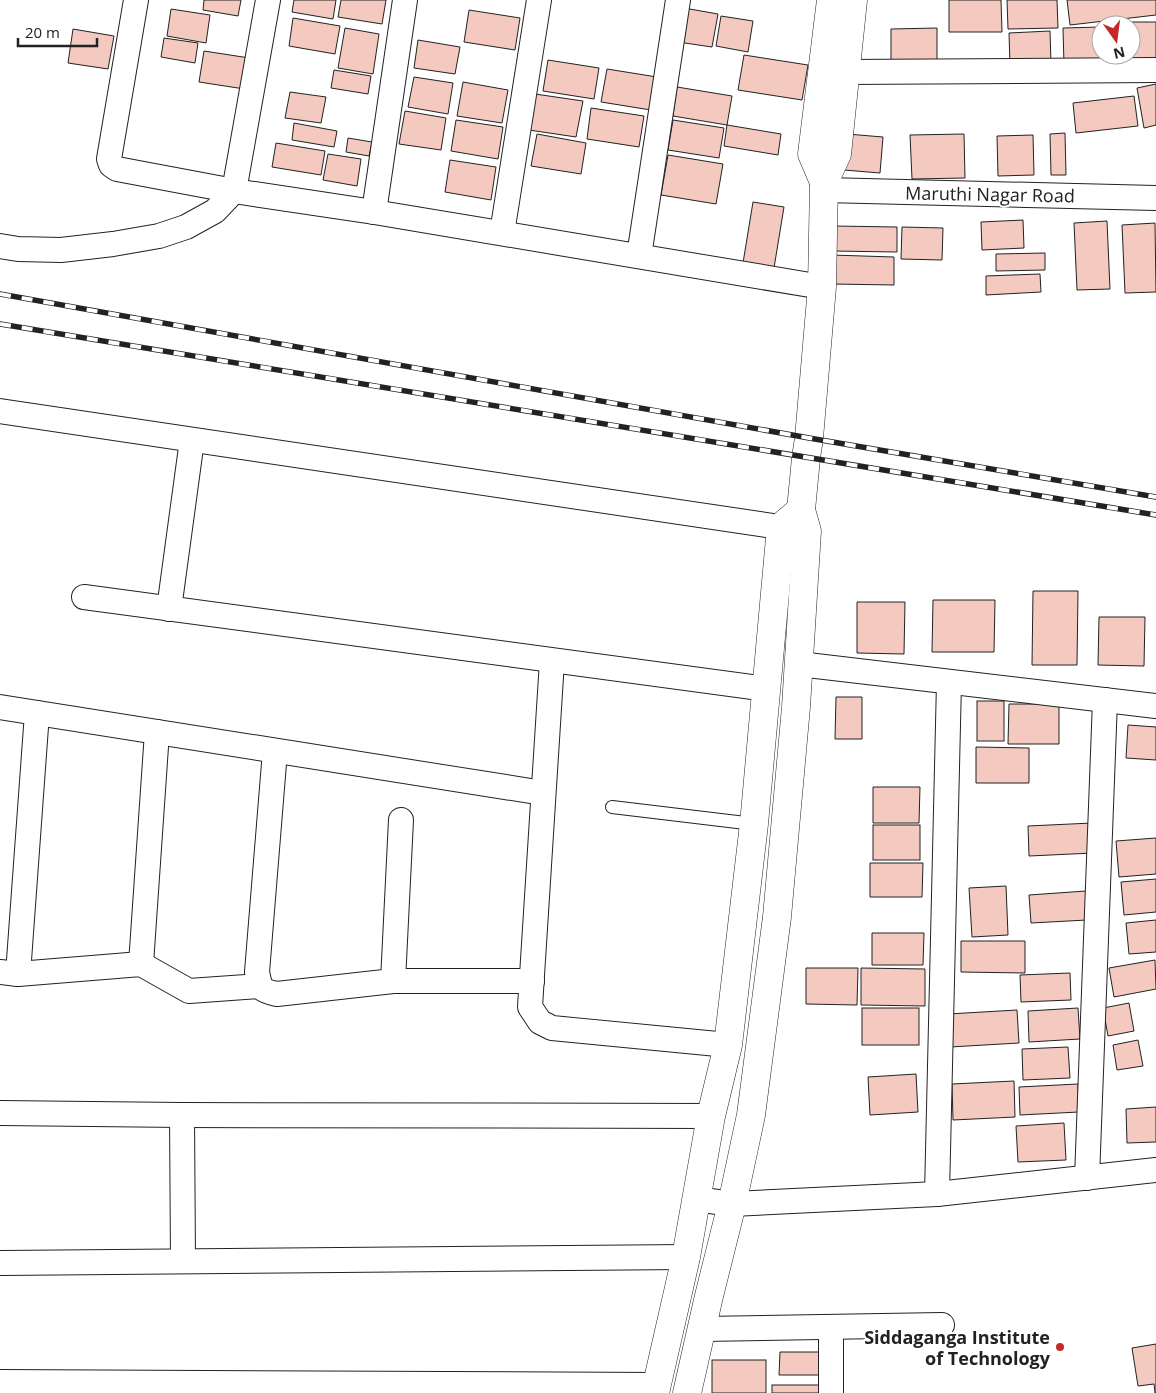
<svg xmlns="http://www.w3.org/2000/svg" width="1156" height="1393" font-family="'Open Sans',sans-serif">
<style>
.building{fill:#f3c9c0;stroke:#222}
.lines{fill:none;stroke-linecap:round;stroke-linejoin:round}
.service-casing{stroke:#222;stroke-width:14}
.minor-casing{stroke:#222;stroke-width:26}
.tertiary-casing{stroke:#222;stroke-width:29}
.service{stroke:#fff;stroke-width:12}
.minor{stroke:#fff;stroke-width:24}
.tertiary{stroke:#fff;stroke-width:28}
.rail-casing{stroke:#222;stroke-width:5.5}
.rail{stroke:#fff;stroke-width:4;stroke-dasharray:11;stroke-linecap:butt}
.poi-dot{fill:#c62828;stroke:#fff;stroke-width:2}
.labels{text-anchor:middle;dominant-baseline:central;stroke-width:4;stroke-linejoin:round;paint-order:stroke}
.street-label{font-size:18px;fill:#222;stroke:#fff}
.poi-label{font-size:18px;font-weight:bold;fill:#222;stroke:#fff;text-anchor:end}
</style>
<rect width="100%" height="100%" fill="#fff"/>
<g class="building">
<path d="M204,0H241L238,16L203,10Z"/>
<path d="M294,0H336L333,19L292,12Z"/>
<path d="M341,0H386L382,24L338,17Z"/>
<path d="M949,0H1001L1002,32H949Z"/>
<path d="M1007,0H1057L1058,28L1008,29Z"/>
<path d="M1067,0H1156V15L1070,25Z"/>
<path d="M684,8L718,14L712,47L678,42Z"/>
<path d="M171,9L210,15L206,43L167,36Z"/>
<path d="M469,10L520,18L515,50L464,42Z"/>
<path d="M721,16L753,21L748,52L716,46Z"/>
<path d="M293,18L340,26L335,54L289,46Z"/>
<path d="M1122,22H1156V59H1123V55H1131V25H1122Z"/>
<path d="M1101,27V55H1113V64L1064,65L1063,28Z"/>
<path d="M345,28L379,34L373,74L338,68Z"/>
<path d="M937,28V64L891,65V29Z"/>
<path d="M73,29L114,36L108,69L68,63Z"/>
<path d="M1050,31L1051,64L1010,66L1009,33Z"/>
<path d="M164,38L198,43L195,63L161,57Z"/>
<path d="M418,40L460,47L455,74L414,68Z"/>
<path d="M204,51L256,59L251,90L199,82Z"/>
<path d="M744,55L808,65L802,100L738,90Z"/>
<path d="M548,60L599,68L594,99L543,91Z"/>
<path d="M607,69L657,77L651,110L601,102Z"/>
<path d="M334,70L371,76L368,94L331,88Z"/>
<path d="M414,77L453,83L448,114L408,107Z"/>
<path d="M463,82L508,90L502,123L457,116Z"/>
<path d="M1156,84V125L1144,128L1137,88Z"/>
<path d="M677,87L732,96L727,125L673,116Z"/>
<path d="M290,92L326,97L321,123L285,118Z"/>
<path d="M535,94L583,101L576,137L529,130Z"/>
<path d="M1134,96L1138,126L1076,133L1073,103Z"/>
<path d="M591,108L644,116L639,147L587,139Z"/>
<path d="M405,111L446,118L441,150L399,144Z"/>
<path d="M456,120L503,127L498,159L451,151Z"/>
<path d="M673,120L724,128L719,158L668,150Z"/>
<path d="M294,123L337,131L334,147L292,140Z"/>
<path d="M727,125L781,134L778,155L724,146Z"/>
<path d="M1065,133L1066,175H1051L1050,134Z"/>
<path d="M537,134L586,143L581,174L531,166Z"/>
<path d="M847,134L883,137L880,173L844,170Z"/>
<path d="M964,134L965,178L912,179L910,135Z"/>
<path d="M1033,135L1034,175L998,176L997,136Z"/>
<path d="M348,138L372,142L369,156L346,152Z"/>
<path d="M276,143L325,151L321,175L272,167Z"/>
<path d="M328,154L361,159L357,186L323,180Z"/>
<path d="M668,155L723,164L716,204L661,195Z"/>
<path d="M450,160L496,167L491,200L445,192Z"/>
<path d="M753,202L784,207L773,274L742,269Z"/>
<path d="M1023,220L1024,248L982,250L981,222Z"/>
<path d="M1107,221L1110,289L1077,290L1074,223Z"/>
<path d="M1155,223L1156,292L1125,293L1122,225Z"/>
<path d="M834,226L897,227V252L833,251Z"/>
<path d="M902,227L943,228L942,260L901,259Z"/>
<path d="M1045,253V270L996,271V254Z"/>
<path d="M831,255L894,257V285L831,284Z"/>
<path d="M1040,274L1041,292L986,295V276Z"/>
<path d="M1033,591H1078L1077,665H1032Z"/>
<path d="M933,600H995L994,652H932Z"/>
<path d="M857,602H905L904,654L857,653Z"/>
<path d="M1099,617H1145L1144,666L1098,665Z"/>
<path d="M836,697H862V739H835Z"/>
<rect x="977" y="701" width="27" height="40"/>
<path d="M1009,704H1059V744H1008Z"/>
<path d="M1128,725L1156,727V760L1126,758Z"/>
<path d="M976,747L1029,748V783H976Z"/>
<path d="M873,787H920L919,823H873Z"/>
<path d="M1092,823L1093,853L1029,856L1028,826Z"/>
<rect x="873" y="825" width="47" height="35"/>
<path d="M1156,838V874L1119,877L1116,841Z"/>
<path d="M870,863H923L922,897H870Z"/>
<path d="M1156,879V912L1124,915L1121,882Z"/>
<path d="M1006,886L1008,935L972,937L969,888Z"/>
<path d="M1086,891L1087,920L1031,923L1029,895Z"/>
<path d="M1156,920V952L1129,954L1126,923Z"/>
<path d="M872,933H924L923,965H872Z"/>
<path d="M961,941H1025V973L961,972Z"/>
<path d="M1155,960L1156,989L1114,997L1109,968Z"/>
<path d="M806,968H858L857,1005L806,1004Z"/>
<path d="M861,968L925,969V1006L861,1005Z"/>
<path d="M1070,973L1071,1000L1021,1002L1020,975Z"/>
<path d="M1129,1003L1134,1031L1108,1036L1103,1008Z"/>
<rect x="862" y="1008" width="57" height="37"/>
<path d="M1078,1008L1080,1039L1029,1042L1028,1011Z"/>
<path d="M1017,1010L1019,1043L950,1047L948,1014Z"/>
<path d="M1138,1040L1143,1066L1117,1070L1113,1045Z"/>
<path d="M1068,1047L1070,1078L1023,1080L1022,1049Z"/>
<path d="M916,1074L918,1112L870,1115L868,1077Z"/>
<path d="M1014,1081L1015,1117L953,1120L952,1084Z"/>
<path d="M1078,1084L1079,1112L1020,1115L1019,1087Z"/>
<path d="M1156,1107V1142L1127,1143L1126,1109Z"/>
<path d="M1064,1123L1066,1160L1018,1162L1016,1126Z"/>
<path d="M1156,1344V1393H1155L1154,1384L1138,1386L1132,1348Z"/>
<path d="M780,1352H827V1375H779Z"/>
<rect x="712" y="1360" width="54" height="33"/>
<rect x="772" y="1385" width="51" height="8"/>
</g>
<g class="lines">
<defs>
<path id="service" d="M612,807L754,824"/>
<g id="minor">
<path d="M136,0L109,159L111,165L117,169L234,191L374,212L822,287"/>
<path d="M845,72L1156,70"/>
<path d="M824,190L1156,198"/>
<path d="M374,212L405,0"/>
<path d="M502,233L539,0"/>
<path d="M0,246L18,249L61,250L113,244L159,236L186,227L215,211L234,191L268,0"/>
<path d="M639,256L678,0"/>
<path d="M0,411L800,530"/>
<path d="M84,597L766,689"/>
<path d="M169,609L192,440"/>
<path d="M552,661L530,1007L540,1022L552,1028L728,1045"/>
<path d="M799,664L1156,706"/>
<path d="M0,707L543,793"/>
<path d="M275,751L257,972C261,989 259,990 277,994L393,981H532"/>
<path d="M141,964L157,732"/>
<path d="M0,972L18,974L141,964L189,991L260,986"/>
<path d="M18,974L37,713"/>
<path d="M393,981L401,820"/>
<path d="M0,1113L182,1115L711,1116"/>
<path d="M182,1115L183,1261"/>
<path d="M1087,1178L1105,700"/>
<path d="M937,1194L949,682"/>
<path d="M696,1199L732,1204L937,1194L1156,1170"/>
<path d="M0,1263L686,1257"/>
<path d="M831,1327V1393"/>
<path d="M702,1329L942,1325"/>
<path d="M0,1382L658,1385"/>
</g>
<g id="tertiary">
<path d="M824,182L812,154L831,0"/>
<path d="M655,1393L686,1257L711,1116L728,1045L754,824L781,527L801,510"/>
<path d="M687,1393L709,1296L732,1204L751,1115L777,917L796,707L807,531L801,510L806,458L809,438L822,287L824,182L837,154L853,0"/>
</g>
</defs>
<use href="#service" class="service-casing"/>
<use href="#minor" class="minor-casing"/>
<use href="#tertiary" class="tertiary-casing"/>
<use href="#service" class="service"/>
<use href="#minor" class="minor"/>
<use href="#tertiary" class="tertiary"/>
<defs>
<g id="rail">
<path d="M0,294L809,438L1156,497"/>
<path d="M0,324L1156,515"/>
</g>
</defs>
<use href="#rail" class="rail-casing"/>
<use href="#rail" class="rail"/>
</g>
<circle class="poi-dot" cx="1060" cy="1347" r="5"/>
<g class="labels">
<g class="street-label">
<text transform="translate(990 194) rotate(1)">Maruthi Nagar Road</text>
</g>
<g class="poi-label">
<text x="1050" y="1337">Siddaganga Institute<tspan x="1050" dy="21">of Technology</tspan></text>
</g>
</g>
<g transform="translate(1116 40) rotate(166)"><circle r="24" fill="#ffffff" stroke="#a7a7a7"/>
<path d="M0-4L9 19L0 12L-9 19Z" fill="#c62828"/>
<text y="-8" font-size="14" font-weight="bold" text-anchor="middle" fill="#222222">N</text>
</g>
<path d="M18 38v8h79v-8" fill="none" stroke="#222222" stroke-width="2.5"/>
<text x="25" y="38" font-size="15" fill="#222222" stroke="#ffffff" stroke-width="4" paint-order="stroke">20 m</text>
</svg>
